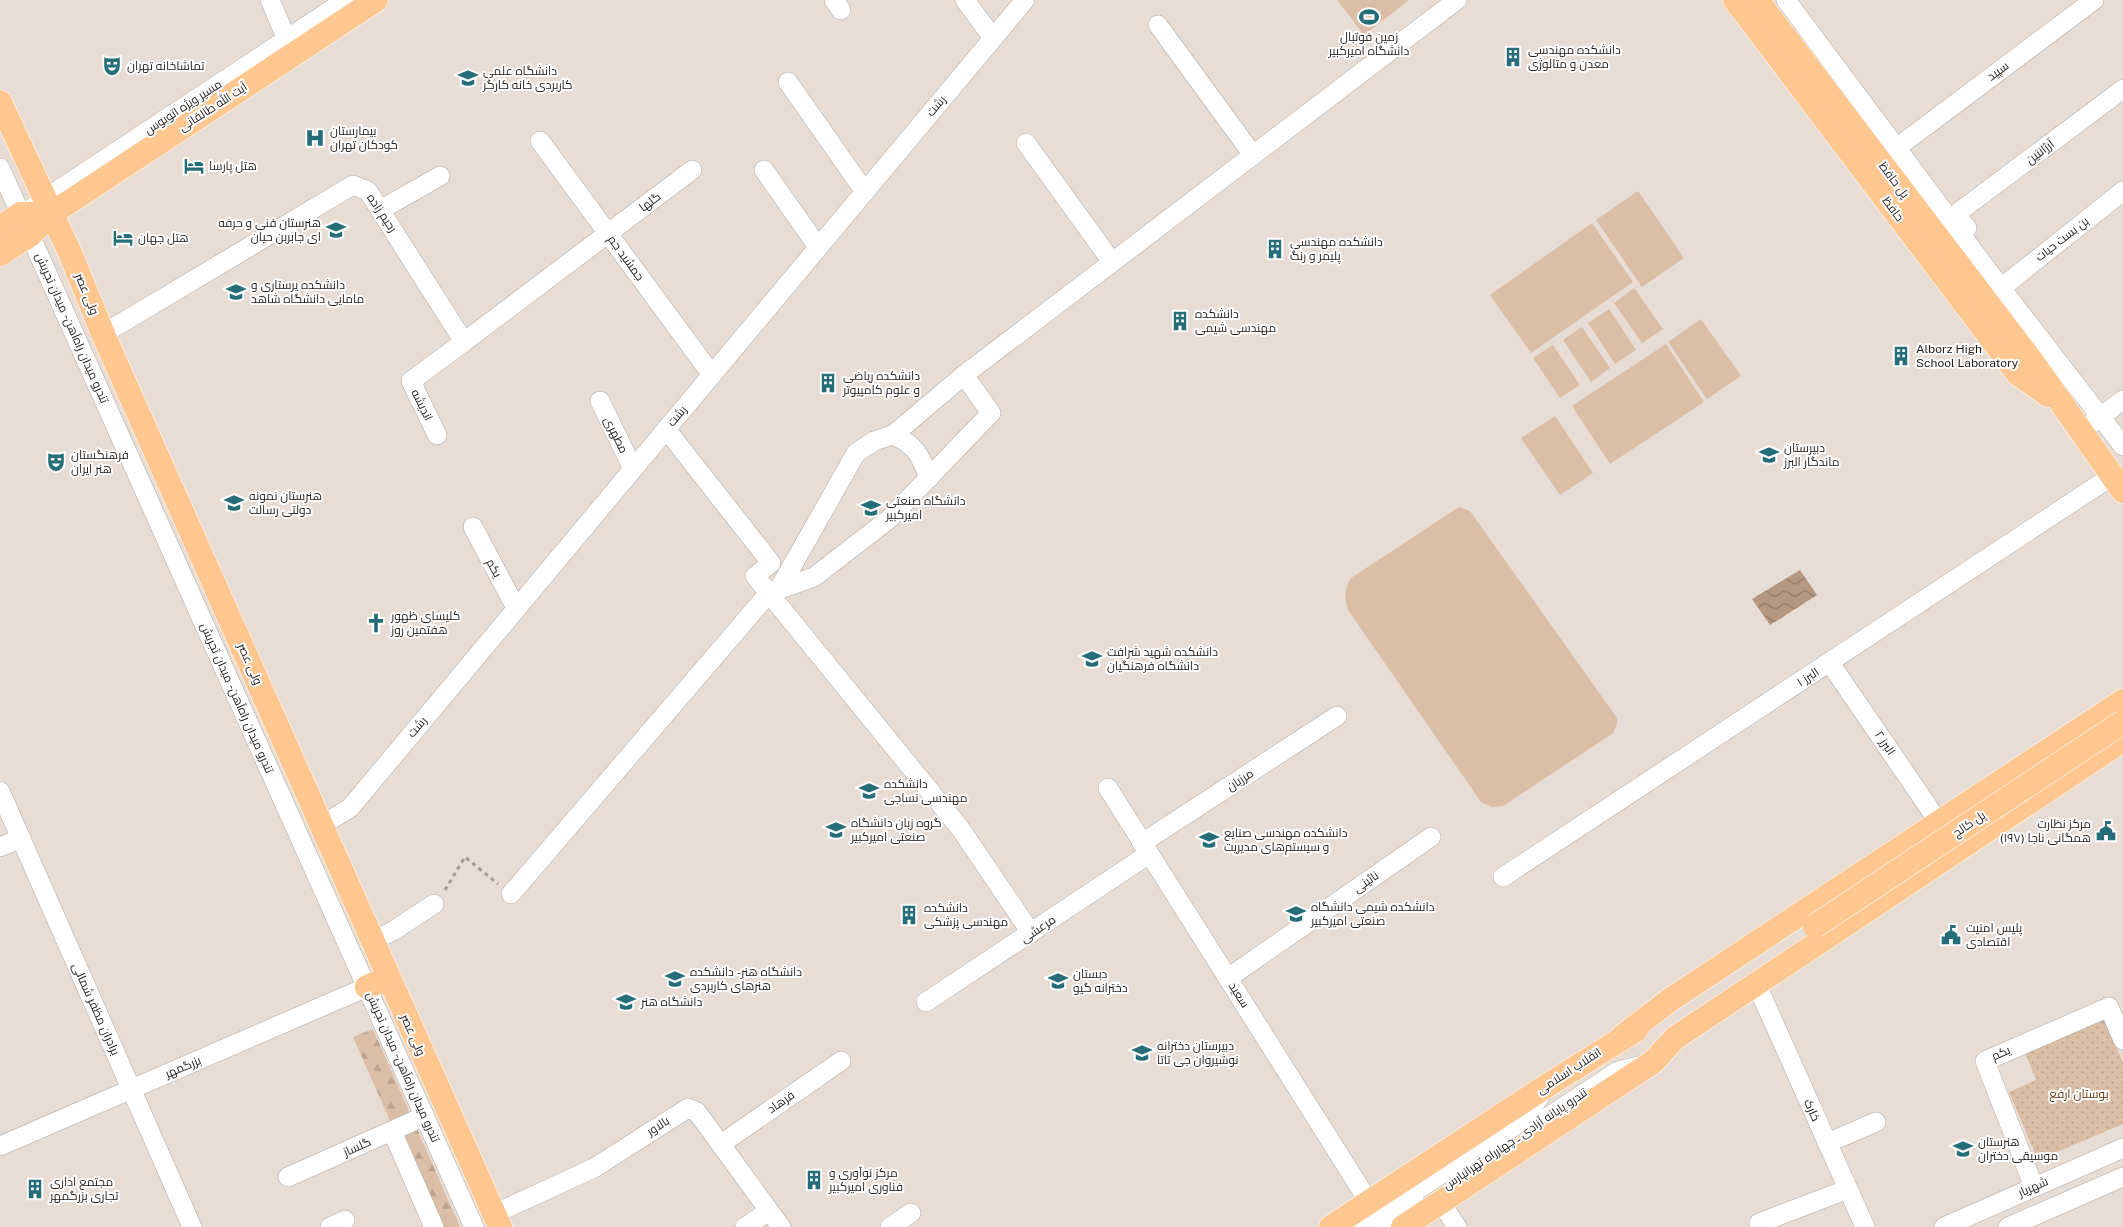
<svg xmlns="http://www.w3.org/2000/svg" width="2123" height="1227" font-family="'Public Sans',Cairo,sans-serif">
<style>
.forest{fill:url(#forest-firs)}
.park{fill:url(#park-dots)}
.garden{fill:#dbbea6}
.water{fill:url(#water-waves)}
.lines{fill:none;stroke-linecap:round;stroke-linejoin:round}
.minor-casing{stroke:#b2a8a0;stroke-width:20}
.major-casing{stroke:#fff;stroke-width:25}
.path{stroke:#a39a94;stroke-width:3;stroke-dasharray:4 4;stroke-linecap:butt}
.minor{stroke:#fff;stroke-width:19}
.major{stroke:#fec790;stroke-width:24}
.major-bridge-casing{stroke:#fff;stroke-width:25;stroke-linecap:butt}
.major-bridge{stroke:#fec790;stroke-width:24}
.labels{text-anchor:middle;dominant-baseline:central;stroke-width:4;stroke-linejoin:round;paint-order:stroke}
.poi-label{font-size:12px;fill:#201c19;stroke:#fff;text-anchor:start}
.street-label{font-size:12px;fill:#201c19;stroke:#fff}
.park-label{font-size:12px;fill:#60380b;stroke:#fff}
</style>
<defs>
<pattern id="forest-firs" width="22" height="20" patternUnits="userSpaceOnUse" patternTransform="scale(1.25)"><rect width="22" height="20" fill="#dbbea6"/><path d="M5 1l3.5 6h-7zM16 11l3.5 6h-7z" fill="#bca38e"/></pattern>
<pattern id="park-dots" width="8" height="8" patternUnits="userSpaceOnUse" patternTransform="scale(1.25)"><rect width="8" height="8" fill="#dbbea6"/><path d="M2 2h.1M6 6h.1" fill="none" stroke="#bca38e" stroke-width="1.8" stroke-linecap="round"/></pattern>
<pattern id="water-waves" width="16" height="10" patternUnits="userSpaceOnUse" patternTransform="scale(1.25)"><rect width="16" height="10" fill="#b5987f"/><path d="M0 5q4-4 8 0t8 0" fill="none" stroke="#937b67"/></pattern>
</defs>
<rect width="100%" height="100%" fill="#e8ddd5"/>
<path class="forest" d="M373,1029L460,1227H437L353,1037Z"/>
<path class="park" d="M2104,1018L2123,1063V1124L2038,1160L2009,1092L2036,1080L2025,1052Z"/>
<g class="garden">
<path d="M1337,0H1409L1364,35Z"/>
<path d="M1638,191L1684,258L1642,287L1596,220Z"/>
<path d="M1592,223L1633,282L1531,353L1490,295Z"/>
<path d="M1634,288L1663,329L1642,343L1614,303Z"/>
<path d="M1609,309L1636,350L1615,364L1588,323Z"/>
<path d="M1701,319L1741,376L1707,399L1668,342Z"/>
<path d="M1582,327L1610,368L1591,382L1563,340Z"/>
<path d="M1666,344L1704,402L1610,464L1572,406Z"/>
<path d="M1553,345L1580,385L1560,398L1533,358Z"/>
<path d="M1555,416L1593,473L1560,495L1521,438Z"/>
<path d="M1459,507L1470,511L1617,718V724L1613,733L1503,806L1492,807L1481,802L1348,610C1344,596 1344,590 1351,578Z"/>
</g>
<path class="water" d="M1800,570L1817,595L1770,625L1752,599Z"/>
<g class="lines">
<defs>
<g id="minor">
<path d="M270,0L291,49"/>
<path d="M834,0L841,10"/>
<path d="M965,0L993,38"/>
<path d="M1786,0L2001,288L2123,446"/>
<path d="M1158,25L1253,155"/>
<path d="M788,82L865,192"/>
<path d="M540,141L712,375"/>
<path d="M1026,143L1112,262"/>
<path d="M1903,143L2094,0"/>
<path d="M0,168L474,1227"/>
<path d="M764,170L818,247"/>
<path d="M34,206L346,0"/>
<path d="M380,210L440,176"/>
<path d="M1967,228L1956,214L2123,89"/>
<path d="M2001,288L2123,191"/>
<path d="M103,334L353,185L368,191L464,342L692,170"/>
<path d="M600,401L633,469"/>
<path d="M2092,423L2123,400"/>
<path d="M666,429L771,563L755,576L960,828L1031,933"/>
<path d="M437,435L411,381L464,342"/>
<path d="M893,435L964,375"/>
<path d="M473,527L516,608"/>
<path d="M779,589L856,453L874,441L893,435C916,445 920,455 929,478"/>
<path d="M1830,663L1940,824"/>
<path d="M1108,788L1369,1202"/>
<path d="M0,791L192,1227"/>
<path d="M322,825L350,808L1025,0"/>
<path d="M1142,843L1337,716"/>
<path d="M0,847L21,838"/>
<path d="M1503,877L2112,476"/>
<path d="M511,894L769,593L814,577L889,519L991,413L964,375L1457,0"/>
<path d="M372,941L393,931L434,904"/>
<path d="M1228,978L1431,837"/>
<path d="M1760,992L1865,1227"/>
<path d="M926,1002L1149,854"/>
<path d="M1533,1127L1618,1071L1643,1065"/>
<path d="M392,1131L434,1227"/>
<path d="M1827,1143L1876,1122"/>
<path d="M721,1144L841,1061"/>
<path d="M0,1146L367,987"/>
<path d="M288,1177L425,1116"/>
<path d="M2034,1187L1985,1061L2109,1007L2123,1040"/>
<path d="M1441,1202L1457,1227"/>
<path d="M494,1214L594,1168L688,1108L697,1112L781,1227"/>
<path d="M1759,1223L1848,1189"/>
<path d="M330,1227L345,1220"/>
<path d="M745,1227L769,1211"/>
<path d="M890,1227L911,1213"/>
<path d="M1361,1227L1525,1119L1544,1090"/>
<path d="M1382,1227L1416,1204"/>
<path d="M1944,1227L2123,1148"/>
<path d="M2008,1227L2123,1177"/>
</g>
<g id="major">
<path d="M1735,0L2018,374L2048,395"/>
<path d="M1757,0L2031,360L2123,491"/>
<path d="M0,102L71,255L103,334L500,1227"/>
<path d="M0,228L20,214H51"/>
<path d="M0,254L30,235L51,214L376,0"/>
<path d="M367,987L388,978"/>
<path d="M1623,1036L1670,1000L2123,701"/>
<path d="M1331,1227L1548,1085L1636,1030"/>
<path d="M1403,1227L1653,1062L1675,1038L2123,740"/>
</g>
</defs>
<use href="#minor" class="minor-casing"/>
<use href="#major" class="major-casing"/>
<path class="path" d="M445,890L465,857L498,884"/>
<use href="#minor" class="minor"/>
<use href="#major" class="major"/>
<defs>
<path id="major-bridge" d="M1815,926L2123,722"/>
</defs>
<use href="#major-bridge" class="major-bridge-casing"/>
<use href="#major-bridge" class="major-bridge"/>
</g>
<defs>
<symbol id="stadium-bare" viewBox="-9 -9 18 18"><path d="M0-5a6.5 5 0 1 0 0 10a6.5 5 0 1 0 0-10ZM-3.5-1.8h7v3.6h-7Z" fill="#266d7a" stroke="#fff" stroke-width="2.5" paint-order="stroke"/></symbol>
<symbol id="building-bare" viewBox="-9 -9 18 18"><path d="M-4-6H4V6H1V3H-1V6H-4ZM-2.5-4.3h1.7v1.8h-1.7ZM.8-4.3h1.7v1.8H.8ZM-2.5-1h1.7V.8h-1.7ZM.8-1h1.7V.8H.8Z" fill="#266d7a" stroke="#fff" stroke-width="2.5" paint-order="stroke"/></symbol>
<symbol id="theatre-bare" viewBox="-9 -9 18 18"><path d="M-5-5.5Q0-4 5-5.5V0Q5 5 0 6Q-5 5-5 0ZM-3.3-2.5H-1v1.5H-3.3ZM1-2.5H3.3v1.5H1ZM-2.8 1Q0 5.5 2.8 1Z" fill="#266d7a" stroke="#fff" stroke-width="2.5" paint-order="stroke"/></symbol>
<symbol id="university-bare" viewBox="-9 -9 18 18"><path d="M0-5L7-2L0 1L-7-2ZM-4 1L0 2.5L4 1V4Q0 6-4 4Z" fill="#266d7a" stroke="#fff" stroke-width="2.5" paint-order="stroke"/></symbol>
<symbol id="hospital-bare" viewBox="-9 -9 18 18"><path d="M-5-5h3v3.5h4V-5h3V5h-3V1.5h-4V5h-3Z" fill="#266d7a" stroke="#fff" stroke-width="2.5" paint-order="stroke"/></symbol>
<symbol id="hotel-bare" viewBox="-9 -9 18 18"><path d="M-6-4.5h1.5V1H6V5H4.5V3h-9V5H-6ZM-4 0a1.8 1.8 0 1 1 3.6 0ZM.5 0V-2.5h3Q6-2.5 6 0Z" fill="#266d7a" stroke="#fff" stroke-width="2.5" paint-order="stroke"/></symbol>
<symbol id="school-bare" viewBox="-9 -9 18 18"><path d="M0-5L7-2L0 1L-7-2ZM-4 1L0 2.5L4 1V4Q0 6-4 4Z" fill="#266d7a" stroke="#fff" stroke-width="2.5" paint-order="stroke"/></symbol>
<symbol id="church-bare" viewBox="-9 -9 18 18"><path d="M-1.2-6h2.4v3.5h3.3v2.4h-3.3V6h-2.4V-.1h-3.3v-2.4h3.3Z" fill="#266d7a" stroke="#fff" stroke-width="2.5" paint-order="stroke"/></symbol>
<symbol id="civic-bare" viewBox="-9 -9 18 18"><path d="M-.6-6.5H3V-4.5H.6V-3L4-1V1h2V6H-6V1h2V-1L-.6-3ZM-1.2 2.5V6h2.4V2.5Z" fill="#266d7a" stroke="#fff" stroke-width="2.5" paint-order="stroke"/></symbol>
</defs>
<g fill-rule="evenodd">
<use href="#stadium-bare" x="1355" y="3" width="28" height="28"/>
<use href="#building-bare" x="1499" y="43" width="28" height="28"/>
<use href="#theatre-bare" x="98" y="52" width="28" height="28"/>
<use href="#university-bare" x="454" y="64" width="28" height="28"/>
<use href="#hospital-bare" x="301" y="124" width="28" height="28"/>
<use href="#hotel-bare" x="180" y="152" width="28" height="28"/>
<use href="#school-bare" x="322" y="216" width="28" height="28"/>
<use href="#hotel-bare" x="109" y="224" width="28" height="28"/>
<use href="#building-bare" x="1261" y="235" width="28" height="28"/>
<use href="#university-bare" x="222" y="278" width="28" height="28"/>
<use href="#building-bare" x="1166" y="307" width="28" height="28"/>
<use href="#building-bare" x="1887" y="342" width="28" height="28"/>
<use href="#building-bare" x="814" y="369" width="28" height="28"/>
<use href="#school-bare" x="1755" y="441" width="28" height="28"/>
<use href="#theatre-bare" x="42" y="448" width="28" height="28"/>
<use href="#school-bare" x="220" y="489" width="28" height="28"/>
<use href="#university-bare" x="857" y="494" width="28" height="28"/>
<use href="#church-bare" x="362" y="609" width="28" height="28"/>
<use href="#university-bare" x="1078" y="645" width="28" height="28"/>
<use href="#university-bare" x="855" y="777" width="28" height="28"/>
<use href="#university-bare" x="822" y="816" width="28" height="28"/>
<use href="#civic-bare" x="2092" y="817" width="28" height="28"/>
<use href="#university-bare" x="1195" y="826" width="28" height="28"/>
<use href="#university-bare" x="1282" y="900" width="28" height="28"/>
<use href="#building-bare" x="895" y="901" width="28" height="28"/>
<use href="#civic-bare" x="1937" y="921" width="28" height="28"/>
<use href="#university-bare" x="661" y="965" width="28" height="28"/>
<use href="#school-bare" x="1044" y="967" width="28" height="28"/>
<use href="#university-bare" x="612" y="988" width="28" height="28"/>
<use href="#school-bare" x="1128" y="1039" width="28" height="28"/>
<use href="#school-bare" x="1949" y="1135" width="28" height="28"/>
<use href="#building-bare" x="800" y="1166" width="28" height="28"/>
<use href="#building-bare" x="21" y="1175" width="28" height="28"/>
</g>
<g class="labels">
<g class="poi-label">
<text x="1369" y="37" text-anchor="middle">زمین فوتبال<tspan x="1369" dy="14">دانشگاه امیرکبیر</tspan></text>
<text x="1528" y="50">دانشکده مهندسی<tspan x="1528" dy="14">معدن و متالوژی</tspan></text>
<text x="127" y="66">تماشاخانه تهران</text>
<text x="483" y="71">دانشگاه علمی<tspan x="483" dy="14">کاربردی خانه کارگر</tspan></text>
<text x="330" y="131">بیمارستان<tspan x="330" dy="14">کودکان تهران</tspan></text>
<text x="209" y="166">هتل پارسا</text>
<text x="321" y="223" text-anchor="end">هنرستان فنی و حرفه<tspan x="321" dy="14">ای جابربن حیان</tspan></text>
<text x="138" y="238">هتل جهان</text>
<text x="1290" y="242">دانشکده مهندسی<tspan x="1290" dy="14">پلیمر و رنگ</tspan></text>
<text x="251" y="285">دانشکده پرستاری و<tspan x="251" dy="14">مامایی دانشگاه شاهد</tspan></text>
<text x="1195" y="314">دانشکده<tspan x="1195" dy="14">مهندسی شیمی</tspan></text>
<text x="1916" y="349">Alborz High<tspan x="1916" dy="14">School Laboratory</tspan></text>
<text x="843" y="376">دانشکده ریاضی<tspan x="843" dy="14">و علوم کامپیوتر</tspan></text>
<text x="1784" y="448">دبیرستان<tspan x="1784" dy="14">ماندگار البرز</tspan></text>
<text x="71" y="455">فرهنگستان<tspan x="71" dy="14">هنر ایران</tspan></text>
<text x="249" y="496">هنرستان نمونه<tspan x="249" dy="14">دولتی رسالت</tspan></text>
<text x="886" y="501">دانشگاه صنعتی<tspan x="886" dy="14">امیرکبیر</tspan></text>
<text x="391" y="616">کلیسای ظهور<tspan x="391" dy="14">هفتمین روز</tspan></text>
<text x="1107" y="652">دانشکده شهید شرافت<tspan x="1107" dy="14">دانشگاه فرهنگیان</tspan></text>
<text x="884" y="784">دانشکده<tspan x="884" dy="14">مهندسی نساجی</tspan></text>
<text x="851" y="823">گروه زبان دانشگاه<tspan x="851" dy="14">صنعتی امیرکبیر</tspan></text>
<text x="2091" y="824" text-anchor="end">مرکز نظارت<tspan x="2091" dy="14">همگانی ناجا (۱۹۷)</tspan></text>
<text x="1224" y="833">دانشکده مهندسی صنایع<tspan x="1224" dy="14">و سیستم‌های مدیریت</tspan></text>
<text x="1311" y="907">دانشکده شیمی دانشگاه<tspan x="1311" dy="14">صنعتی امیرکبیر</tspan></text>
<text x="924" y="908">دانشکده<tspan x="924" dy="14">مهندسی پزشکی</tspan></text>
<text x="1966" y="928">پلیس امنیت<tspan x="1966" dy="14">اقتصادی</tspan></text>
<text x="690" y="972">دانشگاه هنر - دانشکده<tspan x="690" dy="14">هنرهای کاربردی</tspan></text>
<text x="1073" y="974">دبستان<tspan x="1073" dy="14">دخترانه گیو</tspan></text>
<text x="641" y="1002">دانشگاه هنر</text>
<text x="1157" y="1046">دبیرستان دخترانه<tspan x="1157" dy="14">نوشیروان جی تاتا</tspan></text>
<text x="1978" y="1142">هنرستان<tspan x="1978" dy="14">موسیقی دختران</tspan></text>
<text x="829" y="1173">مرکز نوآوری و<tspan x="829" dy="14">فناوری امیرکبیر</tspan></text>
<text x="50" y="1182">مجتمع اداری<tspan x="50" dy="14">تجاری بزرگمهر</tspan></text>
</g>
<g class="street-label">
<text transform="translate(1998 71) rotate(-37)">سپید</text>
<text transform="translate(936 106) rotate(-50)">رشت</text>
<text transform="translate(183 107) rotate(-33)">مسیر ویژه اتوبوس</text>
<text transform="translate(213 107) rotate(-33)">آیت الله طالقانی</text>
<text transform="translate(2040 152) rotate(-37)">آرژانتین</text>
<text transform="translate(1894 180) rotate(53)">پل حافظ</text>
<text transform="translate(650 202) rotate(-37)">گلها</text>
<text transform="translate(1893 209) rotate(53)">حافظ</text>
<text transform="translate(382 213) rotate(56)">رحیم زاده</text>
<text transform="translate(2062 239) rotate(-38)">بن بست حیات</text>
<text transform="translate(626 258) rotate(54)">جمشید جم</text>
<text transform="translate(87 294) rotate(68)">ولی عصر</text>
<text transform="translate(72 328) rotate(66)">تندرو میدان راه‌آهن - میدان تجریش</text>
<text transform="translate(422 405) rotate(64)">اندیشه</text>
<text transform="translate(677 416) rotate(-50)">رشت</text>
<text transform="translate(616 435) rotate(64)">مطهری</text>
<text transform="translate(494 568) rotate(62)">یکم</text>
<text transform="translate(250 664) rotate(66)">ولی عصر</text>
<text transform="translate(1808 677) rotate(-33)">البرز ۱</text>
<text transform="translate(237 698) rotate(66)">تندرو میدان راه‌آهن - میدان تجریش</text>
<text transform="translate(417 727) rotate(-50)">رشت</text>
<text transform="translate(1885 743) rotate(56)">البرز ۲</text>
<text transform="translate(1240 780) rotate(-33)">مرزبان</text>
<text transform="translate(1969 824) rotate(-34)">پل کالج</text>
<text transform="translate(1366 882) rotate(-35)">نائینی</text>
<text transform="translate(1038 929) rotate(-34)">مرعشی</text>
<text transform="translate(1239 995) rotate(58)">سعید</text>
<text transform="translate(96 1009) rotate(66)">برادران مظفر شمالی</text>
<text transform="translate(413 1035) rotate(66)">ولی عصر</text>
<text transform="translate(2001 1053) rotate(-23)">یکم</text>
<text transform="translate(183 1067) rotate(-23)">بزرگمهر</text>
<text transform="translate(403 1067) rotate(66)">تندرو میدان راه‌آهن - میدان تجریش</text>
<text transform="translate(1569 1071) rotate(-33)">انقلاب اسلامی</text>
<text transform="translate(781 1102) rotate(-35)">فرهاد</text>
<text transform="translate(1812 1110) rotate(66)">خارک</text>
<text transform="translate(658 1126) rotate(-33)">بالاور</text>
<text transform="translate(1515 1139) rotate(-34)">تندرو پایانه آزادی ـ چهارراه تهرانپارس</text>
<text transform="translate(357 1147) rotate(-24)">گلساز</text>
<text transform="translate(2033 1187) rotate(-24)">شهریار</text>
</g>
<g class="park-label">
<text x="2079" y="1094">بوستان ارفع</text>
</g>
</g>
</svg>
